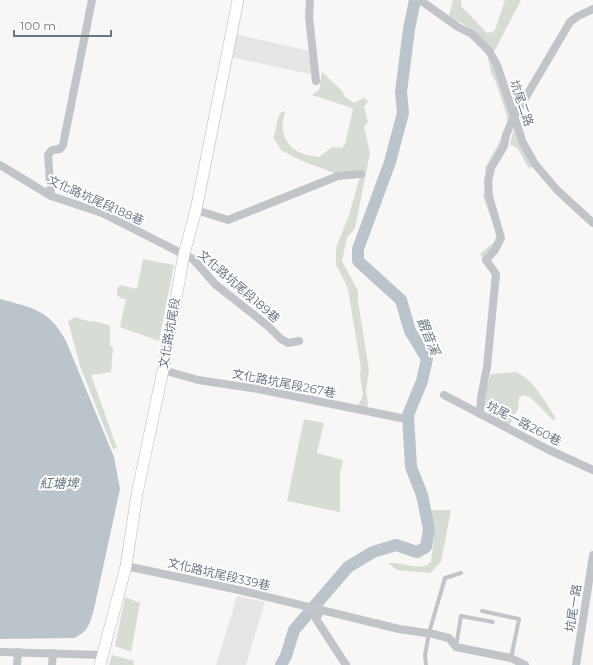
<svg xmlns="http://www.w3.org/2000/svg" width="593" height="665" font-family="Montserrat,'Noto Sans TC',sans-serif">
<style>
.built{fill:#e5e6e6}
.green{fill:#d7dcd4}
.water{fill:#bbc4ca}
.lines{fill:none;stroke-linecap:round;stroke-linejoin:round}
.river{stroke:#bbc4ca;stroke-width:12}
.secondary-casing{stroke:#b3b8bd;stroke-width:12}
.service{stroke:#c1c4c8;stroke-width:4}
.minor{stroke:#c1c4c8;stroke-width:8}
.secondary{stroke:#fff;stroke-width:11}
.labels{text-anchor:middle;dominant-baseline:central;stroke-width:4;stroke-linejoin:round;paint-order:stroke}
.street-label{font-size:12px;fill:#687584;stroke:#fff}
.water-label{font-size:13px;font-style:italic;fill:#64767f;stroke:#fff}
</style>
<rect width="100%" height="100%" fill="#f7f7f5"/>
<g class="built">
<path d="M236,34L309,51L314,75L231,57Z"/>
<path d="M237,596L265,602L246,665H216Z"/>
</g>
<g class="green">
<path d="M453,0H461V6L487,33L492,32L495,30L505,0H521L494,52L465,25L449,16Z"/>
<path d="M488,57L495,66L512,119L497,155L489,197L501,237L483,258L480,254L494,242L497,235L483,196L487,181L485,168L500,141L507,122V116L495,80L491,73Z"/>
<path d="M322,72L343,92L344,96L354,103L364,98L368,101L364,107L368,122L364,127L370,153L355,228L347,238L342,261L358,291V301L369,370L366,391L368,404L367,408H357L363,395L360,375L361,368L348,289L345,282L336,265V248L349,215L360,177L337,174L302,161L281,150L273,137C278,129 275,117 283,111L285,112C284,118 281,126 283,131C287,150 302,155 319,157L332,147L342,148L345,144L353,109L349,107L312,95L319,90Z"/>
<path d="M514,128L533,166L529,169L518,149L510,144Z"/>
<path d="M143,259L174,265L159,341L120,327L126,299L120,298L117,294V289L120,285L137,289Z"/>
<path d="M75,317C87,323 99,320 110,326V345L113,348L111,372L91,375L117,448L113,449L80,366L68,321Z"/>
<path d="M516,372C534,380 545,402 556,418L553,420L530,397L522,395L519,398L518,409L509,426L489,416L482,401L491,374Z"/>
<path d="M304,419L324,423L317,453L343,460L340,473V512L287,501Z"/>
<path d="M429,510H451L441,562L430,573L397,570L388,563C393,563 398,563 402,564C413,566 421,570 431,562L434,537Z"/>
<path d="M125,597L140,603L131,652L115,646Z"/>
<path d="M112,655L134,661V665H109Z"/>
</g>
<path class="water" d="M0,299C32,308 49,309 66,341L114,457L120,489L94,609C90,623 89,631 74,638L0,639Z"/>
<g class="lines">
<path class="river" d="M281,665L286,656L294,630L348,567L373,552L396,545L417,552L426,547L429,529L422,495L411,467L408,415L422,381L427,359L410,331L401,300L358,261V249L390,162L403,113L401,92L409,29L415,0"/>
<defs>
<path id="secondary" d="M100,665L126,566L137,494L163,370L184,254L196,210L238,0"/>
</defs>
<use href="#secondary" class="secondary-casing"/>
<g class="service">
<path d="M482,611L519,619L511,658"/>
<path d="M456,647L461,616L493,622"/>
<path d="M426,665L425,655L429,633L445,578L461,573"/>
</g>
<g class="minor">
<path d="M310,0L309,17L316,81"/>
<path d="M420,0L458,27L472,34L489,51L497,65L523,143L535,164L557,190L593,223"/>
<path d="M0,165L51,196L102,213L193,259L215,284L268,326L281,339L288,343L299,341"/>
<path d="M51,196L48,155L52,150L60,149L63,145L92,0"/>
<path d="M196,210L228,220L338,176L361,174"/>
<path d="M163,370L198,380L258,389L401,418"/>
<path d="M444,395L547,449L593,470"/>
<path d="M480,414L481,398L487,367L496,274L486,260L495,250L501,238L489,196L488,181L491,168L504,146L506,135L514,117L570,22L578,16L593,9"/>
<path d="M126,566L239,590L399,629L433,634L449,638L456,647L511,658L525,665"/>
<path d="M321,610L316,619L346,665"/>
<path d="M0,652L103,655"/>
<path d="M17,665L18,652"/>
<path d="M52,665L53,653"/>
<path d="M576,665L593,555"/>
</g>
<use href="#secondary" class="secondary"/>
</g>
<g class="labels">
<g class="street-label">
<text transform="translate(522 103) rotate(71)">坑尾二路</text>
<text transform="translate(96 200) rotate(24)">文化路坑尾段188巷</text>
<text transform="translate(239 286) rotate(41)">文化路坑尾段189巷</text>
<text transform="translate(169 333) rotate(-80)">文化路坑尾段</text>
<text transform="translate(284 383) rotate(11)">文化路坑尾段267巷</text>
<text transform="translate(524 423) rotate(27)">坑尾一路260巷</text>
<text transform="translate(219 574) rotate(13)">文化路坑尾段339巷</text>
<text transform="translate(573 608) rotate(-81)">坑尾一路</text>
</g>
<g class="water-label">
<text transform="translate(429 336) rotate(68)">觀音溪</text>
<text x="59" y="483">紅塘埤</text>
</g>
</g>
<path d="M14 30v6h97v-6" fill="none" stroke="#687584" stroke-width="2"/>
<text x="20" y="30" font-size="12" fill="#687584" stroke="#ffffff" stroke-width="3" paint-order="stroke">100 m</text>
</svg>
